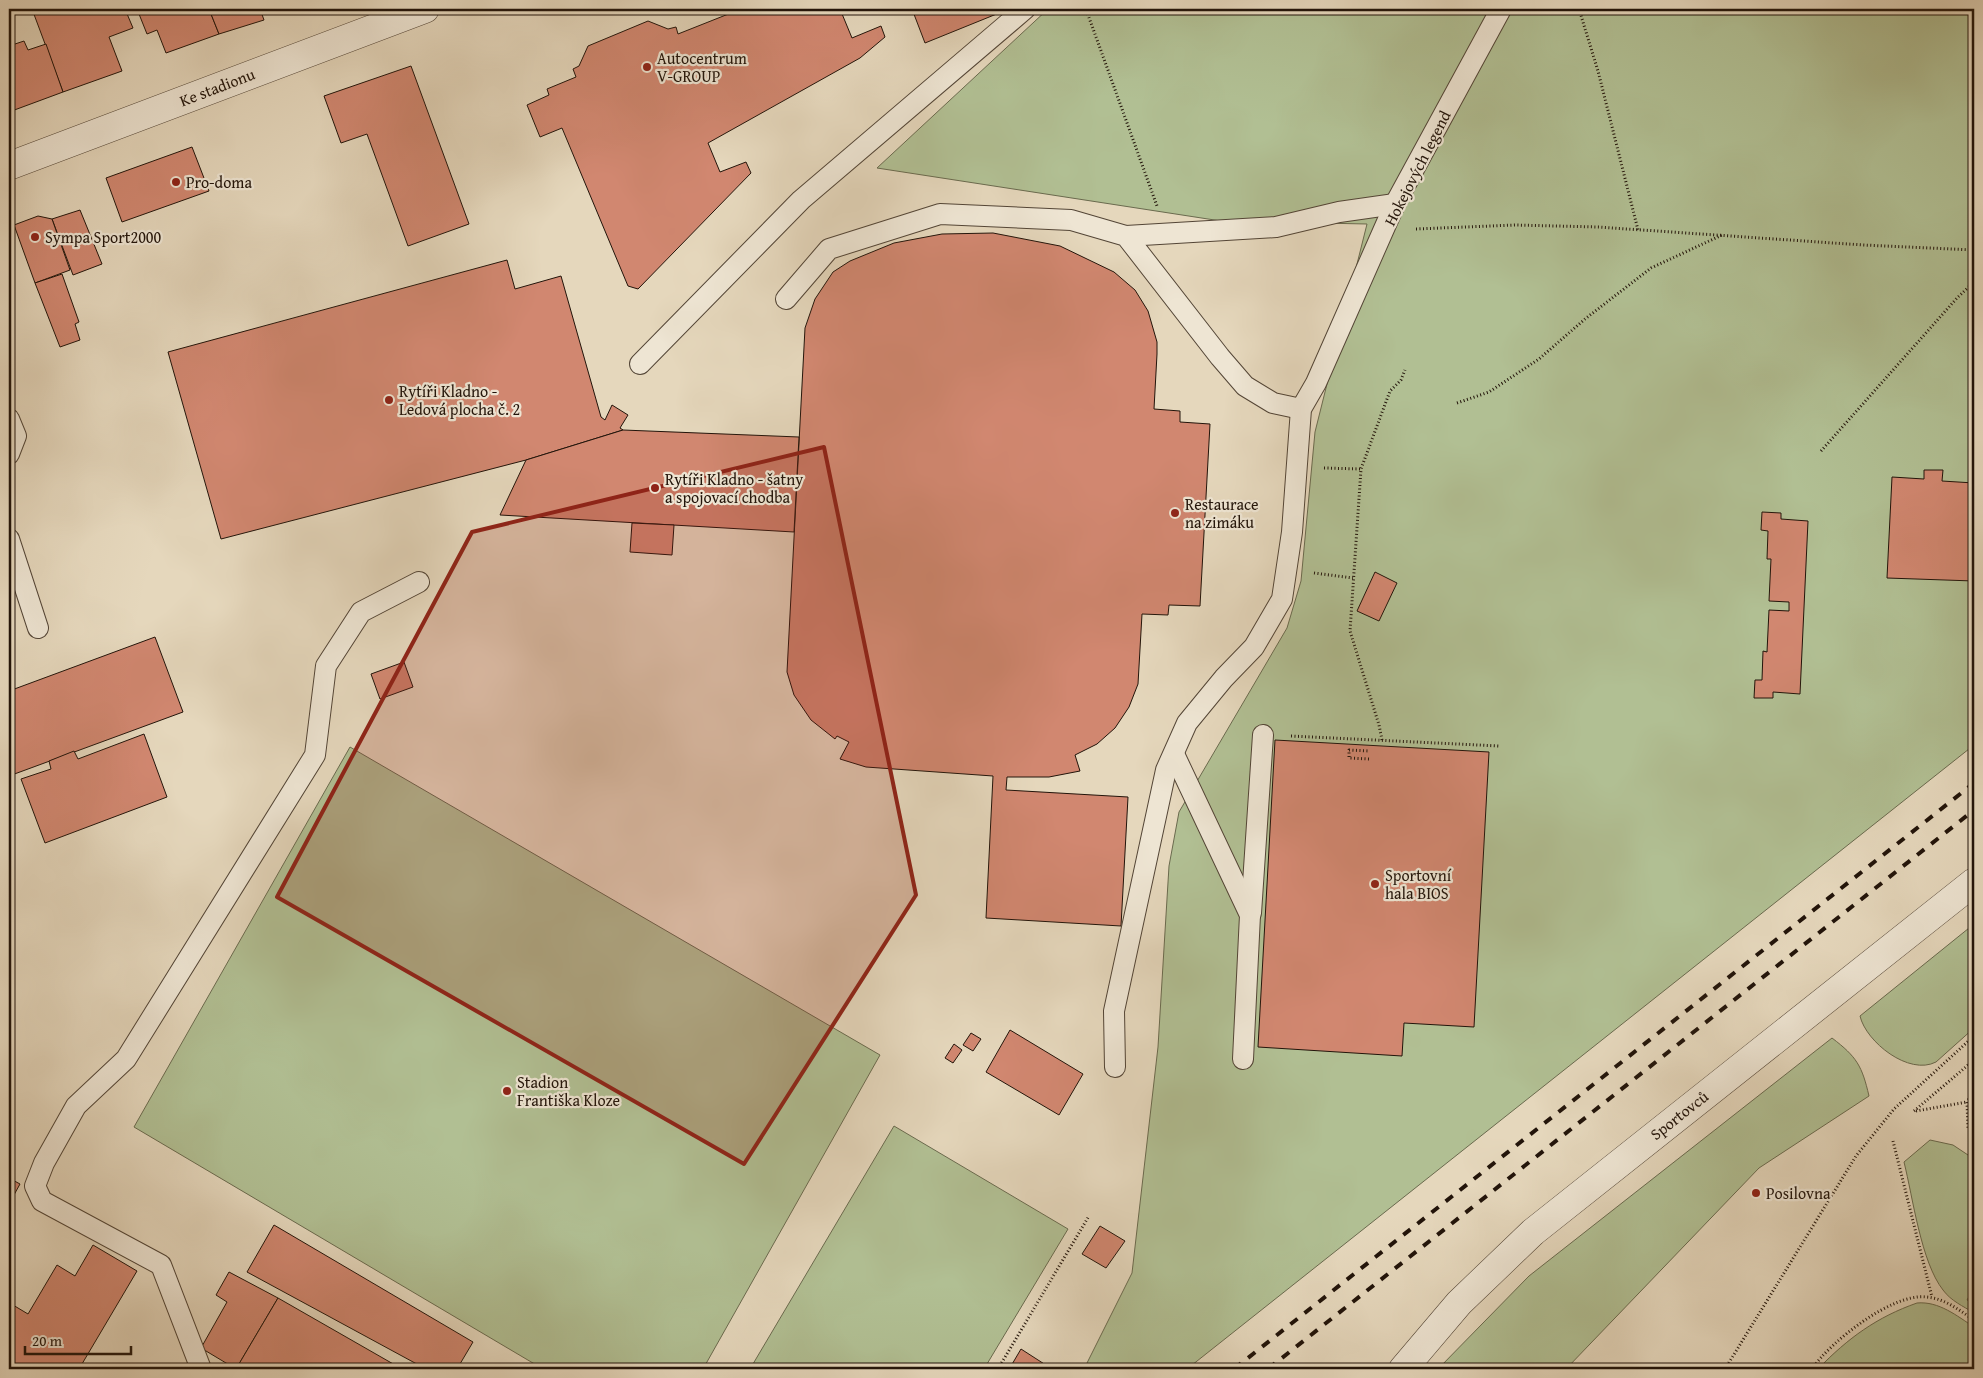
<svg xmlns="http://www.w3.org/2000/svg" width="1983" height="1378" font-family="'Gentium Book Plus',serif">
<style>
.green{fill:#b1bf93;stroke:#6a6a4e}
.building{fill:#d18770;stroke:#22140a}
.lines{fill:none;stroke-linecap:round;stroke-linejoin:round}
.lane-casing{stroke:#534536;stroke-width:22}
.street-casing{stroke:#534536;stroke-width:29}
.path{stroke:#22140a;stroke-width:3;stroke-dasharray:1 2.5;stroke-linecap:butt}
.lane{stroke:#eee5d3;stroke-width:20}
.street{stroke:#eee5d3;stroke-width:28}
.rail{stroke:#22140a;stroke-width:4;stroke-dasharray:9 9;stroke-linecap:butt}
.marked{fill:#8f2418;fill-opacity:0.2;stroke:#8f2418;stroke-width:4;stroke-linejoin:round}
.poi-dot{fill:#8f2418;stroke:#eee5d3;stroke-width:2}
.labels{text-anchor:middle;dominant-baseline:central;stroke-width:4.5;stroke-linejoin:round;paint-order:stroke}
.poi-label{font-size:16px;fill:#22140a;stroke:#eee5d3;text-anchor:start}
.street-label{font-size:16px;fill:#22140a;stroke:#eee5d3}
</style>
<rect width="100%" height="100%" fill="#e5d7bc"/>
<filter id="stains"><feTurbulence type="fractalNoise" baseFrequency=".004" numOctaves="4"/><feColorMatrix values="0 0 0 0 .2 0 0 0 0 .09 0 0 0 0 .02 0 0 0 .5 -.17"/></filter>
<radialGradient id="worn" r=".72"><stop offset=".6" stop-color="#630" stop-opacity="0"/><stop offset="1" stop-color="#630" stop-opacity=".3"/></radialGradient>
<g class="green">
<path d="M1048,9H1974V745L1187,1369H1084L1132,1273L1158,1047L1169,866L1179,812L1287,628L1301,581L1315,432L1367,224L1221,221L877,168Z"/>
<path d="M350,747L880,1055L703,1369H543L134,1127Z"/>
<path d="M1974,924V1028L1936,1062C1909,1076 1866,1042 1860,1016Z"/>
<path d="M1832,1038C1857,1057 1862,1066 1869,1096L1759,1168L1566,1369H1438L1529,1276Z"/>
<path d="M894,1126L1068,1229L984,1369H750Z"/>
<path d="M1930,1140L1953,1145L1974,1159V1295L1971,1293L1967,1300L1974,1304V1313C1963,1306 1951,1301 1943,1290C1921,1262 1913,1198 1904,1162Z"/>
<path d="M1917,1303C1939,1301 1957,1316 1974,1327V1369H1818C1848,1338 1877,1317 1917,1303Z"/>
</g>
<g class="building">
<path d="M32,9H125L133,28L109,37L122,71L63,92Z"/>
<path d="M137,9H209L219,34L166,53L157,30L147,34Z"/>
<path d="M209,9H260L264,20L219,34Z"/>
<path d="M741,9H840L852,38L881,26L885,37L860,58L708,143L720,172L746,162L751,173L638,289L628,286L562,128L540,137L527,105L549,95L547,89L576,77L573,69L579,66L588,46L648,21L668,29L676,27L678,34Z"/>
<path d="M912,9H1003L1004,11L925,43Z"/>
<path d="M24,41L28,50L46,44L63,92L9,112V46Z"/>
<path d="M411,66L469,224L408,246L367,134L341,143L324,96Z"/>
<path d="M192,147L209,191L122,222L106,178Z"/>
<path d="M80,210L102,264L73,275L52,219Z"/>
<path d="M38,216L52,219L70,270L35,283L14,225Z"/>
<path d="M993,233L1060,246L1114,272L1135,290L1148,311L1157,342V354L1154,409L1180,411V422L1210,424L1200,606L1169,605L1168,615L1142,614L1138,684L1129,707L1115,728L1097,744L1075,755L1080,771L1049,777H1007L1006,790L1128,797L1121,926L986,918L993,776L866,767L840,759L849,742L837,736L835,739L811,720L794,695L787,672L805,328L815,299L833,272L850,261L894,243L942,234Z"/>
<path d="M507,260L515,289L561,276L601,417L605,420L612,405L628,415L620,428L623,430L526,460L221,539L168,352Z"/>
<path d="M62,274L79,322L75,324L80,340L60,347L35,283Z"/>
<path d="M623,430L799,437L794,532L500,515L526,460Z"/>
<path d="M1924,470H1943L1942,481L1974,483V581L1887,578L1892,477L1924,479Z"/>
<path d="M1762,512L1781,513V519L1808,521L1800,694L1773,692V698H1754L1755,680H1762L1763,651L1767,652L1769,610L1789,611V602L1769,601L1771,559H1767L1768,531L1761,530Z"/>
<path d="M632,523L674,525L672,555L630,552Z"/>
<path d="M1375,572L1397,583L1379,621L1357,611Z"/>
<path d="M155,637L183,712L9,776V691Z"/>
<path d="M404,662L413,687L380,699L371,674Z"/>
<path d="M144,734L167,797L45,843L21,779L51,769L49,761L74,751L78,759Z"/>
<path d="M1275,740L1489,752L1474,1027L1404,1023L1402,1056L1258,1047Z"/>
<path d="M1010,1030L1083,1074L1059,1115L986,1072Z"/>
<path d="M971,1033L981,1039L973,1051L963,1045Z"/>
<path d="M954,1044L962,1050L953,1063L945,1058Z"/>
<path d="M9,1178L20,1184L9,1204Z"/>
<path d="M274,1225L473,1342L457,1369H426L247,1272Z"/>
<path d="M1100,1226L1125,1241L1106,1268L1082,1254Z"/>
<path d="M93,1245L137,1271L79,1369H12L13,1367L9,1365V1312L13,1305L28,1314L57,1265L75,1276Z"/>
<path d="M229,1272L278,1298L236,1369L201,1348L227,1302L216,1295Z"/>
<path d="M278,1298L402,1369H236Z"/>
<path d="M1021,1349L1052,1369H1006L1009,1365L1011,1366Z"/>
</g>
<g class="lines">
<defs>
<g id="lane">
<path d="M1126,236L1276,227L1339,212L1395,204"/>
<path d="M786,299L829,249L940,214L1071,220L1126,236L1220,357L1245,386L1273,403L1301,409"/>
<path d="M640,364L801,200L1025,9"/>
<path d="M9,419L16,436L9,454"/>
<path d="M9,539L38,628"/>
<path d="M1174,754L1250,915L1243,1059"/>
<path d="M1251,913L1263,735"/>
<path d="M1115,1067L1114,1011L1166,770L1187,723L1224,678L1254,647L1282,599L1292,532L1301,409L1316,383L1395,204L1501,9"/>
<path d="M201,1369L161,1265L42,1201L35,1186L44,1163L76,1106L126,1059L315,755L326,666L361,612L419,582"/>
</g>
<g id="street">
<path d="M9,166L425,9"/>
<path d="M1403,1369L1459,1303L1533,1232L1974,882"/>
</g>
</defs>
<use href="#lane" class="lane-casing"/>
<use href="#street" class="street-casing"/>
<g class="path">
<path d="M1083,9L1087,12L1157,206"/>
<path d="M1579,9L1598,71L1638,230"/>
<path d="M1416,229L1515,225L1598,227L1863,245L1974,250"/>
<path d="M1457,403L1489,392L1539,359L1585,319L1651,268L1722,235"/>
<path d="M1821,451L1957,298L1974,282"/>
<path d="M1324,468L1361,469"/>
<path d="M1314,573L1353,578"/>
<path d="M1291,736L1499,746"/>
<path d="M1382,740L1379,725L1350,631L1361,469L1390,391L1401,380L1405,370"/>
<path d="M1369,759L1349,758V750L1369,751"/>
<path d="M1974,1090L1967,1102L1968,1128L1974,1135"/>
<path d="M1914,1111L1974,1060"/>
<path d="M1916,1111L1967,1102"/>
<path d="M1893,1141L1932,1297"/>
<path d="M998,1369L1089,1216"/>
<path d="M1725,1369L1856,1156L1894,1109L1974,1036"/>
<path d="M1812,1369C1830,1342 1892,1293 1926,1297C1944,1298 1959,1310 1974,1320"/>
</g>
<use href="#lane" class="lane"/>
<use href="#street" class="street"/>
<g class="rail">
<path d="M1234,1369L1974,783"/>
<path d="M1268,1369L1974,810"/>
</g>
</g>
<path class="marked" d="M824,447L916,895L744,1164L277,897L472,532Z"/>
<g class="poi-dot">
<circle cx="647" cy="67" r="5"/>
<circle cx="176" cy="182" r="5"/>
<circle cx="35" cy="237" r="5"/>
<circle cx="389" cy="400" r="5"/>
<circle cx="655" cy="488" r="5"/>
<circle cx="1175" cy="513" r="5"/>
<circle cx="1375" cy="884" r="5"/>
<circle cx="507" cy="1091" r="5"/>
<circle cx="1756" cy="1193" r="5"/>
</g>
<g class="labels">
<g class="poi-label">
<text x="657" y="58">Autocentrum<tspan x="657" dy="18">V-GROUP</tspan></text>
<text x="186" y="182">Pro-doma</text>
<text x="45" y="237">Sympa Sport2000</text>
<text x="399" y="391">Rytíři Kladno -<tspan x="399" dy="18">Ledová plocha č. 2</tspan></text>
<text x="665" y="479">Rytíři Kladno - šatny<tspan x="665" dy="18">a spojovací chodba</tspan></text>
<text x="1185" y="504">Restaurace<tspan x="1185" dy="18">na zimáku</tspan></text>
<text x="1385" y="875">Sportovní<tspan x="1385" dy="18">hala BIOS</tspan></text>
<text x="517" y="1082">Stadion<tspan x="517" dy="18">Františka Kloze</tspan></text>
<text x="1766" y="1193">Posilovna</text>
</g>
<g class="street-label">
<text transform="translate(217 87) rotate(-21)">Ke stadionu</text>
<text transform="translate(1417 168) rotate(-63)">Hokejových legend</text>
<text transform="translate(1679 1115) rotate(-38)">Sportovců</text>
</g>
</g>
<rect width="1983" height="1378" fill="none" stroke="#e5d7bc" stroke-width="30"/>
<rect x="10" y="10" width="1963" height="1358" fill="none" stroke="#22140a" stroke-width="2.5"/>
<rect x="15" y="15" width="1953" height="1348" fill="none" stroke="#22140a"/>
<path d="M25 1346v8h106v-8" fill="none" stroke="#22140a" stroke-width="2.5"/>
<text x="32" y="1346" font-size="15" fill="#22140a" stroke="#eee5d3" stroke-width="4" paint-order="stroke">20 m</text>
<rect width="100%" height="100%" filter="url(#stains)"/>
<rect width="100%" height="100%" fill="url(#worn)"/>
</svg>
